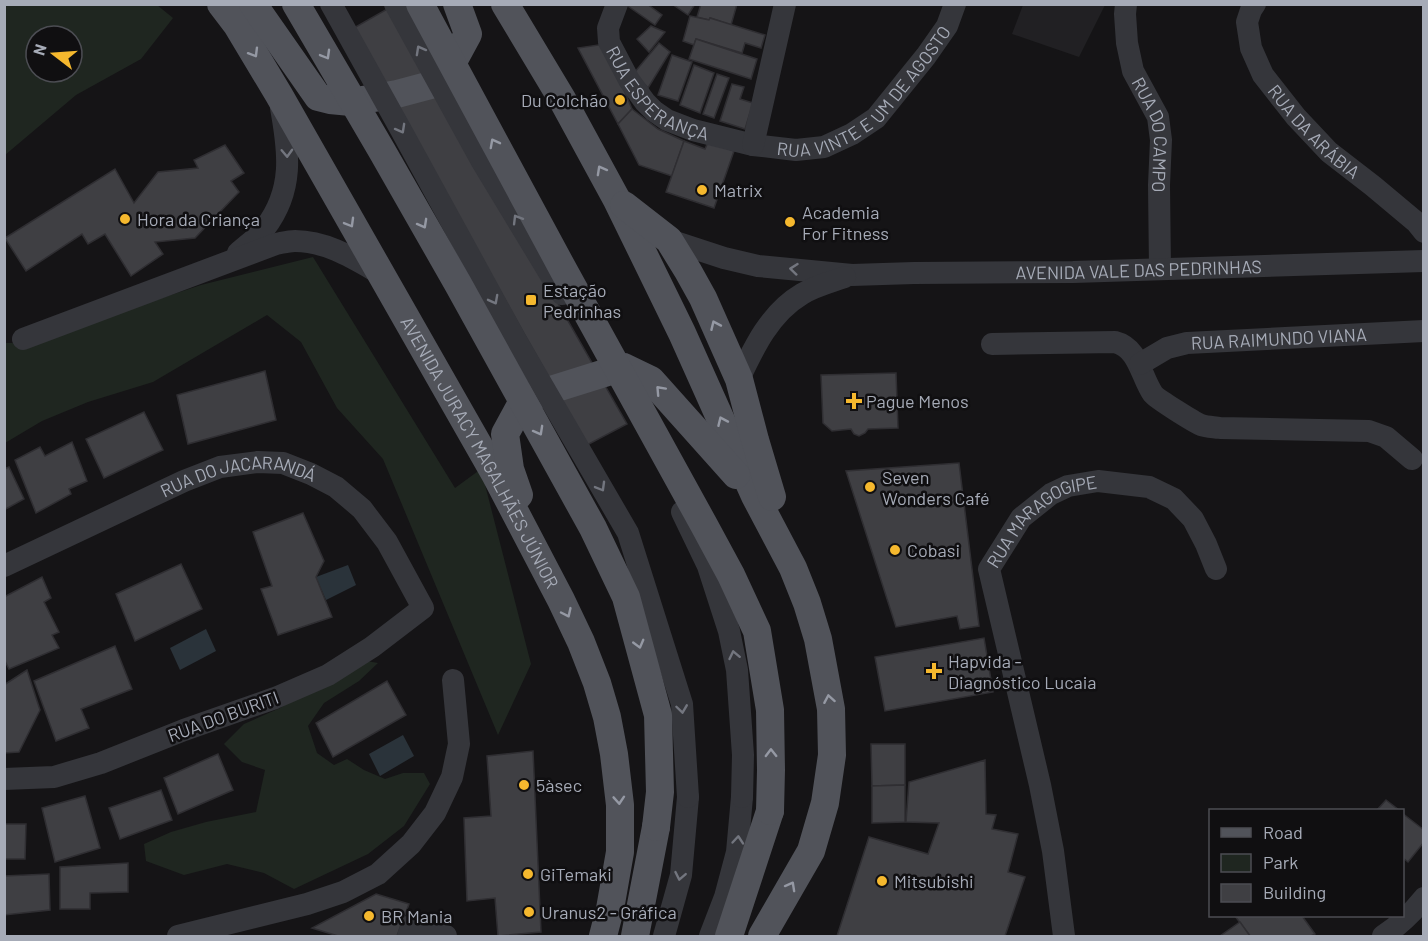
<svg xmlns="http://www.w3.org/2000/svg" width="1428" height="941" font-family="Barlow,sans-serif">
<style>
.built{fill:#212023}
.green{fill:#1f2620;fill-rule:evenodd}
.water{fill:#2a333a}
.building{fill:#3f3f43;stroke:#2f2e32;stroke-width:1.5}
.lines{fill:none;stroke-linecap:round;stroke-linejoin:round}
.minor{stroke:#35363b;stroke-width:22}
.major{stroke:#51535a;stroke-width:28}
.minor-bridge{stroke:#35363b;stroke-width:22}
.major-bridge{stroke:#51535a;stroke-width:28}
.oneway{stroke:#73767f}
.oneway2{stroke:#9599a4}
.poi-dot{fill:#f5b82e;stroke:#100f11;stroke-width:2}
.labels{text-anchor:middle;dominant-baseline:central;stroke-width:5;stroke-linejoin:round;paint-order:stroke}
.street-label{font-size:18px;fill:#a6abb7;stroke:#100f11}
.poi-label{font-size:18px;fill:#a6abb7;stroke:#100f11;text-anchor:start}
</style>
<rect width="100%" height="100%" fill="#151416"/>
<path class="built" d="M1023,5V4L1105,5L1079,57L1012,34Z"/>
<g class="green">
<path d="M5,4L157,5L173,18L141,59L76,95L5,155ZM36,36H72V72H36Z"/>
<path d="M313,257L455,488L481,469L531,664L498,735L383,459L337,408L301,342L267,315L153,382L88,402L42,421L5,443L4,343H26L201,285Z"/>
<path d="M361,660L378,663L359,681L324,703L308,726L317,753L334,765L347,759L364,770L385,779L403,773H424L430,784L404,826L368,854L294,889L264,873L227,864L184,875L146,861L144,844L171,832L206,822L256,812L265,770L242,762L224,744L244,724L280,708Z"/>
</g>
<g class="water">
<path d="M348,565L356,585L326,600L316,577Z"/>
<path d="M206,629L216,651L180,670L170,648Z"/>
<path d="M403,735L414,756L380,776L369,754Z"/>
</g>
<g class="building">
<path d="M625,4H647L662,15L655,25Z"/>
<path d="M672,4H695L688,15Z"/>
<path d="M701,4H737L731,25L710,18L709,20L697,17Z"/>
<path d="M389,8L627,424L587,445L352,29Z"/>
<path d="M690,16L709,20L710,18L765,35L761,48L745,43L742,53L696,39L694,45L683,41Z"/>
<path d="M651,26L665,32L649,52L637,39Z"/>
<path d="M696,39L757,59L751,79L689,59Z"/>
<path d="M659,43L670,52L648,88L634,73Z"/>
<path d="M605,44L632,109L618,124L578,48Z"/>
<path d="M672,55L692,62L678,101L658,95Z"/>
<path d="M694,65L714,73L700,113L680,105Z"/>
<path d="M717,74L729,78L714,118L703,114Z"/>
<path d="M732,84L744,87L740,99L753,103L745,129L720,121Z"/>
<path d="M632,109L658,129L684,141L672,176L639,165L618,124Z"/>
<path d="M684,141L705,149L708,142L734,151L714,208L666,192Z"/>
<path d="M225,145L244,173L231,181L239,192L195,238L155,242L163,254L131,276L105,234L88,244L82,234L26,271L5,238L115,169L134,203L158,172L198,168L194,160Z"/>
<path d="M265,371L276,420L188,444L177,395Z"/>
<path d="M896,373L898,428L868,429L865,433L859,436L854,434L851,429L832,431L823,423L821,375Z"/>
<path d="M144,412L163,450L104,478L86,439Z"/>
<path d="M72,442L87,481L69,489L71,494L36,513L15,460L40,447L45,456Z"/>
<path d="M959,463L979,626L960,629L957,616L896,627L846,471Z"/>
<path d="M9,467L24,499L4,510V469Z"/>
<path d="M303,513L324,561L316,577L332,617L278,635L261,589L272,586L253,532Z"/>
<path d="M181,564L202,609L135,641L116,594Z"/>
<path d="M42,577L51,598L44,602L59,632L52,635L59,648L9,669L4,659V597Z"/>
<path d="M984,638L993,692L885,711L875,657Z"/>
<path d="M115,646L132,689L81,709L89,728L56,741L34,681Z"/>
<path d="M27,670L40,710L19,752L4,753V685Z"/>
<path d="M387,681L406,715L333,757L316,723Z"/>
<path d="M871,744H905V785L872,786Z"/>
<path d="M533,751L541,932L498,936L495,898L467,901L464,818L491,816L487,756Z"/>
<path d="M218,754L233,790L178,814L164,778Z"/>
<path d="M985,760L986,814L996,815L992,829L1018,834L1008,872L1025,877L1005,936H837L869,837L928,854L939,823L906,822L909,782Z"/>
<path d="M905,785V822L872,823V786Z"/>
<path d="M161,790L172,820L120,839L109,808Z"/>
<path d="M85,796L100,848L55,862L42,808Z"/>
<path d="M1386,800L1399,810H1377Z"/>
<path d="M1402,813L1424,830V842L1408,862L1402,857Z"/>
<path d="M4,824H26L25,859H4Z"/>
<path d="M128,863V892L90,893V909H60V867Z"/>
<path d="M49,874L50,910L4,915V876Z"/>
<path d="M376,894L409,904L397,936H338L312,928Z"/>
<path d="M1235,916H1302L1315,934L1311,936H1250Z"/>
<path d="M1240,922L1250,936H1220Z"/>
</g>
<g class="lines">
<g class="minor">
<path id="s1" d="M617,4L608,28L609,42L629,80L645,102L654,111L667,120L693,130L753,145L796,150L824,147L852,134L876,118L926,56L947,26L955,4"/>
<path id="s2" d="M1126,4L1125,14L1127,43L1133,71L1158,117L1161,140L1159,185L1160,269"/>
<path id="s3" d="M1255,4L1251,10L1247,22L1251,48L1263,75L1296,117L1329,152L1373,186L1416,222L1424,232"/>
<path d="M753,145L785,4"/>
<path id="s4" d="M669,240L724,258L758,266L852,275L914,273L1073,272L1424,261"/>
<path d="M238,253C247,245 258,237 265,228C294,190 289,152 281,108"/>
<path d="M23,339L276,244C282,243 288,241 295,241C326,241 353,258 379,273"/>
<path d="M992,344L1115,342C1139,348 1141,377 1153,394C1157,399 1194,422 1201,425C1207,427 1214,427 1220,428L1369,431L1386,437L1412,459"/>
<path id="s5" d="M1140,364L1167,348L1187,343L1424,331"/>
<path d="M739,379C754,347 770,313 802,294C815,286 831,282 845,277"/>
<path id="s6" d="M4,566L184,481L220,467L258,462L283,463L311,474L336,487L362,509L387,542L423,608L372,647L328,675L275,698L184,730L101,763L54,777L4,779"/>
<path d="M178,936L307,904L343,892L378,874L411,844L435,813L452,777L459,744L453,680"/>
<path d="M408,936L412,925L446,936"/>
<path d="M664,936L681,875L688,797"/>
<path d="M710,936L725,897L737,852L742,797"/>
<path id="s7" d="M1064,936L1053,851L1040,785L989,569L1021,518L1051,494L1068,486L1098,481L1149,487L1174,499L1193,519L1206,544L1216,569"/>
<path d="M1383,936C1398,926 1412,913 1424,898"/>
</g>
<g class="major">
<path id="s8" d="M221,4L237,25L279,95L495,474L561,600L581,642L597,683L607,717L614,754L620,805V852L610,909L603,936"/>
<path d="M253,4L318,97L330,100L351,102L397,94L442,82L468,34L457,4"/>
<path d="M505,4L562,99L617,200L682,333L755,496L793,568L807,603L818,639L831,709L832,755L825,803L811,851L762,936"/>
<path d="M624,205L669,240L688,271L703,298L739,379L755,440L772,497"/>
<path d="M519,495L510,469L505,434L523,401L544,392L624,367L651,380L736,475"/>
<path d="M635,936L656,827"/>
<path d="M729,936L770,811"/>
</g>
<g class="minor-bridge">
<path d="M331,4L401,130L516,340L628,533L682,704L688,797"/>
<path d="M395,4L481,160L562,294"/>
<path d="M682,512L708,566L729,631L737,670L743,755L742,797"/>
</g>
<g class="major-bridge">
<path d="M296,4L382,151L458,284L593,528L626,597L658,715L660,792L656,827"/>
<path d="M420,4L564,271L704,525L731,575L757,631L770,710L771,770L770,811"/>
</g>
</g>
<defs><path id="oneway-chevron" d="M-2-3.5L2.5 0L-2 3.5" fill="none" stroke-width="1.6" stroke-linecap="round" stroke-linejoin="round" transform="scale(1.5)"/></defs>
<g class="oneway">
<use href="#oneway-chevron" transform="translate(420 50) rotate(-119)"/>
<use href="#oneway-chevron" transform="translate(401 129) rotate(61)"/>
<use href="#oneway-chevron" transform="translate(287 153) rotate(88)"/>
<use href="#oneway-chevron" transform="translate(517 219) rotate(-121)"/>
<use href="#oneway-chevron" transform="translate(794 269) rotate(-174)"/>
<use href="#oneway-chevron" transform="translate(494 300) rotate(62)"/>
<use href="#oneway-chevron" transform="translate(601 487) rotate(60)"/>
<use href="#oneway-chevron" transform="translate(734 655) rotate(-102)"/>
<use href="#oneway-chevron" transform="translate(682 709) rotate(82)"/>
<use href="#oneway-chevron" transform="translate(738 840) rotate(-85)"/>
<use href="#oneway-chevron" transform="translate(680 876) rotate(101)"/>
</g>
<g class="oneway2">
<use href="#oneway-chevron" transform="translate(254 53) rotate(59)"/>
<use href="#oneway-chevron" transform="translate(326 55) rotate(60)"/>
<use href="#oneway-chevron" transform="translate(494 143) rotate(-118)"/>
<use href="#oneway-chevron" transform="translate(601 170) rotate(-119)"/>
<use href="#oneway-chevron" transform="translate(350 223) rotate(60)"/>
<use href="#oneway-chevron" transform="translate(423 224) rotate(61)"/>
<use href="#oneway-chevron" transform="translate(715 325) rotate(-114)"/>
<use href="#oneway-chevron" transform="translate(660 390) rotate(-133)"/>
<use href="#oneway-chevron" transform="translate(722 421) rotate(-114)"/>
<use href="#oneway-chevron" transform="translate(539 431) rotate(61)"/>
<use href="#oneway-chevron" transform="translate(567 613) rotate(65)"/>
<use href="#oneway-chevron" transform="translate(639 644) rotate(75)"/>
<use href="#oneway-chevron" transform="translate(829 699) rotate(-100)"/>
<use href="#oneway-chevron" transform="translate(771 753) rotate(-91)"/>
<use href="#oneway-chevron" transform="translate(619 800) rotate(86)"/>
<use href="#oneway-chevron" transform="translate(791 886) rotate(-61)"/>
</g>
<g class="poi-dot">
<circle cx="620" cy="100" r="6"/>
<circle cx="702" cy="190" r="6"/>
<circle cx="125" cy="219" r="6"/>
<circle cx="790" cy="222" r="6"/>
<rect x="525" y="294" width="12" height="12" rx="3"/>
<path d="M851 392h6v6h6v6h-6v6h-6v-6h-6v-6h6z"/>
<circle cx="870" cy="487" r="6"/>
<circle cx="895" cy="550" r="6"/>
<path d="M931 662h6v6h6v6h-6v6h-6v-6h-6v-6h6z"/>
<circle cx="524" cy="785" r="6"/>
<circle cx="528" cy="874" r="6"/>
<circle cx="882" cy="881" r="6"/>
<circle cx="529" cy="912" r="6"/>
<circle cx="369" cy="916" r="6"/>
</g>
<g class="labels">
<g class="street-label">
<text stroke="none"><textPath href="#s1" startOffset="363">RUA VINTE E UM DE AGOSTO</textPath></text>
<text stroke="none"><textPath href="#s1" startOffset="114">RUA ESPERANÇA</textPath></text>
<text stroke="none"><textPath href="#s3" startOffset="152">RUA DA ARÁBIA</textPath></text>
<text stroke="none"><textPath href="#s2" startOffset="136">RUA DO CAMPO</textPath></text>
<text stroke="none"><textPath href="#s4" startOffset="474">AVENIDA VALE DAS PEDRINHAS</textPath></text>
<text stroke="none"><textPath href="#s5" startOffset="144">RUA RAIMUNDO VIANA</textPath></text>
<text stroke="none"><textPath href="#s8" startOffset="518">AVENIDA JURACY MAGALHÃES JÚNIOR</textPath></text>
<text stroke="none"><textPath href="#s6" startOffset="255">RUA DO JACARANDÁ</textPath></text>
<text stroke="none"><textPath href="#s7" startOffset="450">RUA MARAGOGIPE</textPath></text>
<text transform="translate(223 716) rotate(-20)">RUA DO BURITI</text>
</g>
<g class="poi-label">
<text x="608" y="100" text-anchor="end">Du Colchão</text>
<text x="714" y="190">Matrix</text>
<text x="802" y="212">Academia<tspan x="802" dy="21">For Fitness</tspan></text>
<text x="137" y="219">Hora da Criança</text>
<text x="543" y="290">Estação<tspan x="543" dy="21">Pedrinhas</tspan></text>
<text x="866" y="401">Pague Menos</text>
<text x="882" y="477">Seven<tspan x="882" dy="21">Wonders Café</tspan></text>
<text x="907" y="550">Cobasi</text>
<text x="948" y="661">Hapvida -<tspan x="948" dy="21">Diagnóstico Lucaia</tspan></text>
<text x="536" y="785">5àsec</text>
<text x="540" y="874">GiTemaki</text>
<text x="894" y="881">Mitsubishi</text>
<text x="541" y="912">Uranus2 - Gráfica</text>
<text x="381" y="916">BR Mania</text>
</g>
</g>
<rect width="1428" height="941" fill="none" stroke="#a6abb7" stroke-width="12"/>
<rect x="1209" y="809" width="195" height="108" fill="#100f11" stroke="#4c4d53" stroke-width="1.5"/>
<rect x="1221" y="828" width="30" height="9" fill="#51535a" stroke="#4c4d53" stroke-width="1.5"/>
<text x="1263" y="839" font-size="18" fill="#a6abb7">Road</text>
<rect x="1221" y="854" width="30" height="18" fill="#1f2620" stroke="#4c4d53" stroke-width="1.5"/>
<text x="1263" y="869" font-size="18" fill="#a6abb7">Park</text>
<rect x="1221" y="884" width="30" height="18" fill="#3f3f43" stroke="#4c4d53" stroke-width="1.5"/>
<text x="1263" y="899" font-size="18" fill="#a6abb7">Building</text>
<g transform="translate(54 54) rotate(287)"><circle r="28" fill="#100f11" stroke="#4c4d53" stroke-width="1.5"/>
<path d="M0-4.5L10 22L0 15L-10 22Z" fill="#f5b82e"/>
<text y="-9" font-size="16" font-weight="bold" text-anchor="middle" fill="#a6abb7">N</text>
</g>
</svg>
